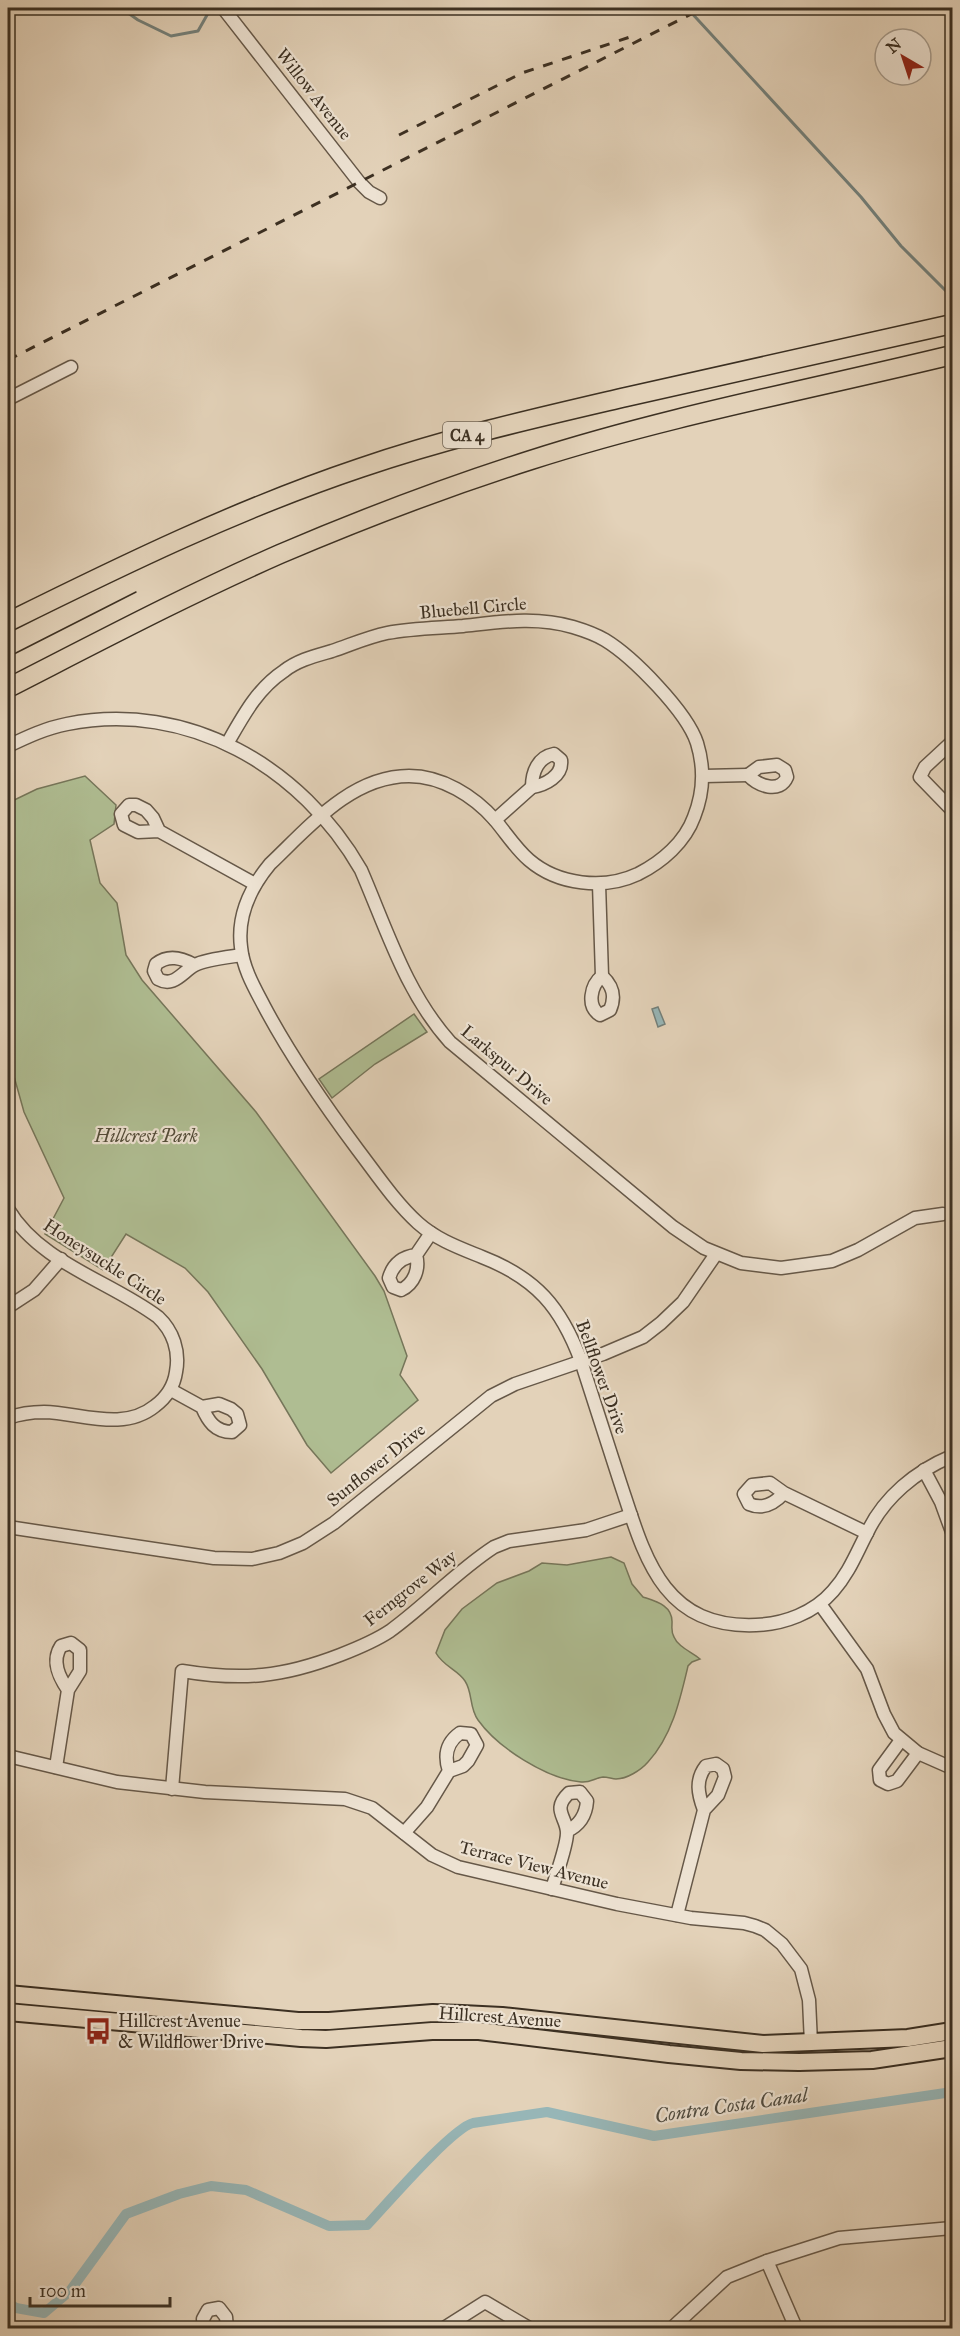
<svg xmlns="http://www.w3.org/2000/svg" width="960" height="2336" font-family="'IM FELL Great Primer',serif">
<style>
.green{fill:#afbd92;stroke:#76765a;stroke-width:1.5}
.water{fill:#97b6b7;stroke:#73807b;stroke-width:1.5}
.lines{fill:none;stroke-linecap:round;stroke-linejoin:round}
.stream{stroke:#73807b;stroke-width:3}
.canal{stroke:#97b6b7;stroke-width:10}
.minor-casing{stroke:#665848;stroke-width:15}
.major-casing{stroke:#3c3022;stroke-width:20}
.highway-casing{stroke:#3c3022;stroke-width:21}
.minor{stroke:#ede2d2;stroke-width:12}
.major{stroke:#e3d2b9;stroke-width:16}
.highway{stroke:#e3d2b9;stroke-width:18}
.tram{stroke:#3c3022;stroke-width:1.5}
.rail{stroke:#3c3022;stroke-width:3;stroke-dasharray:10 10;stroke-linecap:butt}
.labels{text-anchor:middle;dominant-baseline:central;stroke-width:4.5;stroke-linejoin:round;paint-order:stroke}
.shield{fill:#ede2d2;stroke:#716557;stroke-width:1.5}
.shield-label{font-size:16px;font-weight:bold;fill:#3c3022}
.street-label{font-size:18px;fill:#3c3022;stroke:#ede2d2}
.park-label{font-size:18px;font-style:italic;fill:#534c38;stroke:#ede2d2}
.poi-label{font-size:18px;fill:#3c3022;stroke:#ede2d2;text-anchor:start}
.water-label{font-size:20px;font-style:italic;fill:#4e4b40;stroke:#ede2d2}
</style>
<rect width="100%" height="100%" fill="#e3d2b9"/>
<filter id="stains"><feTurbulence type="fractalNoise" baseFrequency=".00333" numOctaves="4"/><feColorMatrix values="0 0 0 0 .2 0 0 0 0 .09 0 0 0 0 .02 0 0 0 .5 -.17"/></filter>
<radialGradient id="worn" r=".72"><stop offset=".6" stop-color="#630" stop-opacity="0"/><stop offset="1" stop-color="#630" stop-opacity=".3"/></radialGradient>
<g class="green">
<path d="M85,776L116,805L114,824L90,840L100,883L117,903L126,955L142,980L256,1112L375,1276L384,1291L407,1356L400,1375L418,1400L331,1473L307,1445L262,1369L208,1292L185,1268L126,1234L103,1270L45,1234L64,1198L24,1112L8,1055V803L37,789Z"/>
<path d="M414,1014L427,1032L375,1064L332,1098L319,1079Z"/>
<path d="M611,1557L624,1563L632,1584L643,1597C655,1601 673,1605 672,1623C672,1629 671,1632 674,1637C678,1647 692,1652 700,1659L692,1662L688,1666C680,1700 672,1736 648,1762C641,1770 627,1779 616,1779C612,1779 608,1777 603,1777C595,1778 590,1783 581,1782C547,1779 498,1748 478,1720C469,1708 473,1693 465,1681C458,1670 443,1666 436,1653L445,1630L462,1609L497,1583L529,1571L542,1563L567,1565Z"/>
</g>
<path class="water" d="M658,1007L665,1024L658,1027L652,1009Z"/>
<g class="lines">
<g class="stream">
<path d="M121,8L138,20L171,36L198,31L211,8"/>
<path d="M687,8L861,197L901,246L952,297"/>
</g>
<path class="canal" d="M8,2303L16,2308L44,2313L70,2291L126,2214L179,2194L211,2186L246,2190L329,2226L367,2225C386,2205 452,2128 473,2123L547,2112L654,2136L952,2092"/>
<defs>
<g id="minor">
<path d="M223,8L359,182L369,192L380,198"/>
<path d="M8,399L71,367"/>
<path d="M952,742L925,767L920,777L952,810"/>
<path d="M227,744C243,716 257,689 284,671C298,660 315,656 332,651C350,645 368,637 387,633C412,628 438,628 463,626C500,622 536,616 573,627C583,630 595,634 605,640C633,657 687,712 697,743C705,769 704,792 694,817C685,842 662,862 638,874C604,890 558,885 529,860C516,849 506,833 495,820C474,796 442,776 409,776C351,776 308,828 270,864C251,887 237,916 241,947C243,968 254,987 264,1006C291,1057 323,1103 358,1150C377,1175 395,1202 418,1223C437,1240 460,1248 482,1257C536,1278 561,1307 581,1361C594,1401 607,1442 620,1482C644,1554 661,1629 756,1625C784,1624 814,1613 833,1591C849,1573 856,1554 867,1533C884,1497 916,1471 952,1456"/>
<path d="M8,746C27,737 46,728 67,724C188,700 302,767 361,870C387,930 406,993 450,1042L673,1227L704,1248L741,1263L781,1268L832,1261L858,1250L915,1218L943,1214"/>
<path d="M554,754L561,760C563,776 545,785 532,787C532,772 538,757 554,754Z"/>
<path d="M777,765L785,770L787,777C780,794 758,786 748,775L759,767Z"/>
<path d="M704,776L748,775"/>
<path d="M495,820L532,787"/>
<path d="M159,831L138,832L124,825L121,814L129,805H136L146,810L153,818L159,831L255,884"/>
<path d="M599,884L602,976"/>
<path d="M194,965C182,958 169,954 156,964L154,971L158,979C174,988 182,972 195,965C206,959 229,957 242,955"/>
<path d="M602,976C613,986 616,996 610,1010L600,1015C586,1006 591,985 602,976Z"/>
<path d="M8,1209C40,1263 110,1281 158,1317C173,1331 180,1351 176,1372C174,1386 167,1397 155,1406C123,1432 81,1413 44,1412C32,1412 19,1414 8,1418"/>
<path d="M416,1255C402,1257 393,1264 389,1278L393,1287L401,1290C414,1284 420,1269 416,1255L431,1233"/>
<path d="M8,1307L34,1290L61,1259"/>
<path d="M171,1390L202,1407L219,1404L231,1409L237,1414L240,1425L232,1432C215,1432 208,1421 202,1407"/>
<path d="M924,1470L941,1502L952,1532"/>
<path d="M784,1493C774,1504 763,1510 749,1504L744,1494L752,1485L770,1483L784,1493L867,1533"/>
<path d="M8,1527L214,1558L252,1559L279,1553L303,1543L334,1523L491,1396L515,1384L603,1354L643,1337L661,1323L683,1302L716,1254"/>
<path d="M820,1604L867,1669L884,1714L894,1733L918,1753L952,1768"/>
<path d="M901,1740L879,1770L880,1780L888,1784L897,1781L918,1753"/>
<path d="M8,1756L117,1782L205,1792L345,1799L372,1808L432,1855L458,1867L617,1904L691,1918L744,1923L755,1926L765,1930L782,1944L801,1969L809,2000L811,2043"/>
<path d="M56,1767L68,1690L80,1671V1650L71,1643L61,1646C51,1661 59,1677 68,1690"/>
<path d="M172,1789L182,1671C243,1681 283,1677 340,1655C358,1648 375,1641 390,1631C426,1605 457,1571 494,1547L509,1541L586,1530L631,1515"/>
<path d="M404,1833L427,1807L449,1771L463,1766L468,1761L477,1745L471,1734L460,1733C446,1743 444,1756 449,1771"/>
<path d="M552,1889C556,1875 567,1846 567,1833C567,1817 551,1810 569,1793L580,1792L587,1801C586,1815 580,1825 567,1831"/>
<path d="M677,1915L704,1810L718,1795L725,1777L723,1769L716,1764L706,1766C695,1780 698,1794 704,1810"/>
<path d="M767,2261L796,2328"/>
<path d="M204,2328L203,2319L208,2310L219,2308L226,2317L227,2328"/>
<path d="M444,2328L485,2302L529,2328"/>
<path d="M672,2328L727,2277L767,2261L839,2238L952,2228"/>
</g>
<g id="major">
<path d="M8,1994L298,2021H329L433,2013L462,2014L502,2016L763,2044L908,2038L952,2031"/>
<path d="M8,2012L301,2038L326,2039L432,2031H479L669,2054L741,2061L799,2062L872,2060L952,2048"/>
</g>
<g id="highway">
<path d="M8,622C123,565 238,509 360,468C447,438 536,418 626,397C734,372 843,348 952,324"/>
<path d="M8,688C98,642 187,595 280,554C362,519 446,487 531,460C668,416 812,389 952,355"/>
</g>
</defs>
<use href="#minor" class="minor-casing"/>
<use href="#major" class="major-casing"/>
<use href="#highway" class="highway-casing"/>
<use href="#minor" class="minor"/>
<use href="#major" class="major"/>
<use href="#highway" class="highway"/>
<path class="tram" d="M8,657L136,592"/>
<g class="rail">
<path d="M399,135L522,73L630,37"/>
<path d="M8,360L703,8"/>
</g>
</g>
<defs>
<symbol id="bus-bare" viewBox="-9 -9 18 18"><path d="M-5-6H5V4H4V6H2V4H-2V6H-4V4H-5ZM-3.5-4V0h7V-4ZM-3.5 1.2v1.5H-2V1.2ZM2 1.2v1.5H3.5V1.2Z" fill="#8f2418" stroke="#ede2d2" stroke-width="2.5" paint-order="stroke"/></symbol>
</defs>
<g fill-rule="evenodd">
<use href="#bus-bare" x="79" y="2012" width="38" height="38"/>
</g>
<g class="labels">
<rect class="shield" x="443" y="422" width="48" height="26" rx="4.5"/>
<g class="shield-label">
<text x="467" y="435">CA 4</text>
</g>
<g class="street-label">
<text transform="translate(314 94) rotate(52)">Willow Avenue</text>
<text transform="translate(473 608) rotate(-5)">Bluebell Circle</text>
<text transform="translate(507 1065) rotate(40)">Larkspur Drive</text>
<text transform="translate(105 1262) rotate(33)">Honeysuckle Circle</text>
<text transform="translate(602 1377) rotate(70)">Bellflower Drive</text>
<text transform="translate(376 1465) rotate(-39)">Sunflower Drive</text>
<text transform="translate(410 1588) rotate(-38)">Ferngrove Way</text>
<text transform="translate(534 1865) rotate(14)">Terrace View Avenue</text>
<text transform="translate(500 2017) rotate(4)">Hillcrest Avenue</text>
</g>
<g class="park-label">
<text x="146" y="1136">Hillcrest Park</text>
</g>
<g class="poi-label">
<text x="118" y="2021">Hillcrest Avenue<tspan x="118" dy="21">&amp; Wildflower Drive</tspan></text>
</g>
<g class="water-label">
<text transform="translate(731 2105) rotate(-8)">Contra Costa Canal</text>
</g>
</g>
<rect width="960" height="2336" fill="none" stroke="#e3d2b9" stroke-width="30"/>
<rect x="9" y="9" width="942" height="2318" fill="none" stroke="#3c3022" stroke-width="3"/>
<rect x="15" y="15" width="930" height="2306" fill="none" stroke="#3c3022" stroke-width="1.5"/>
<g transform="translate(903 57) rotate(321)"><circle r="28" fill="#ede2d2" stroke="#a69b8c" stroke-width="1.5"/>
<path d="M0-4.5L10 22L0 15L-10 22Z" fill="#8f2418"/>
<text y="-9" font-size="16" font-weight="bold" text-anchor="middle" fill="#3c3022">N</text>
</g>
<path d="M30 2297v9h140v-9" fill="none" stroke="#3c3022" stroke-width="3"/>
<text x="39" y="2297" font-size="18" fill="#3c3022" stroke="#ede2d2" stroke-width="4.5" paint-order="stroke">100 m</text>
<rect width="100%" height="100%" filter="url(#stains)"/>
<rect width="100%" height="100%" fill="url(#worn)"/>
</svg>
